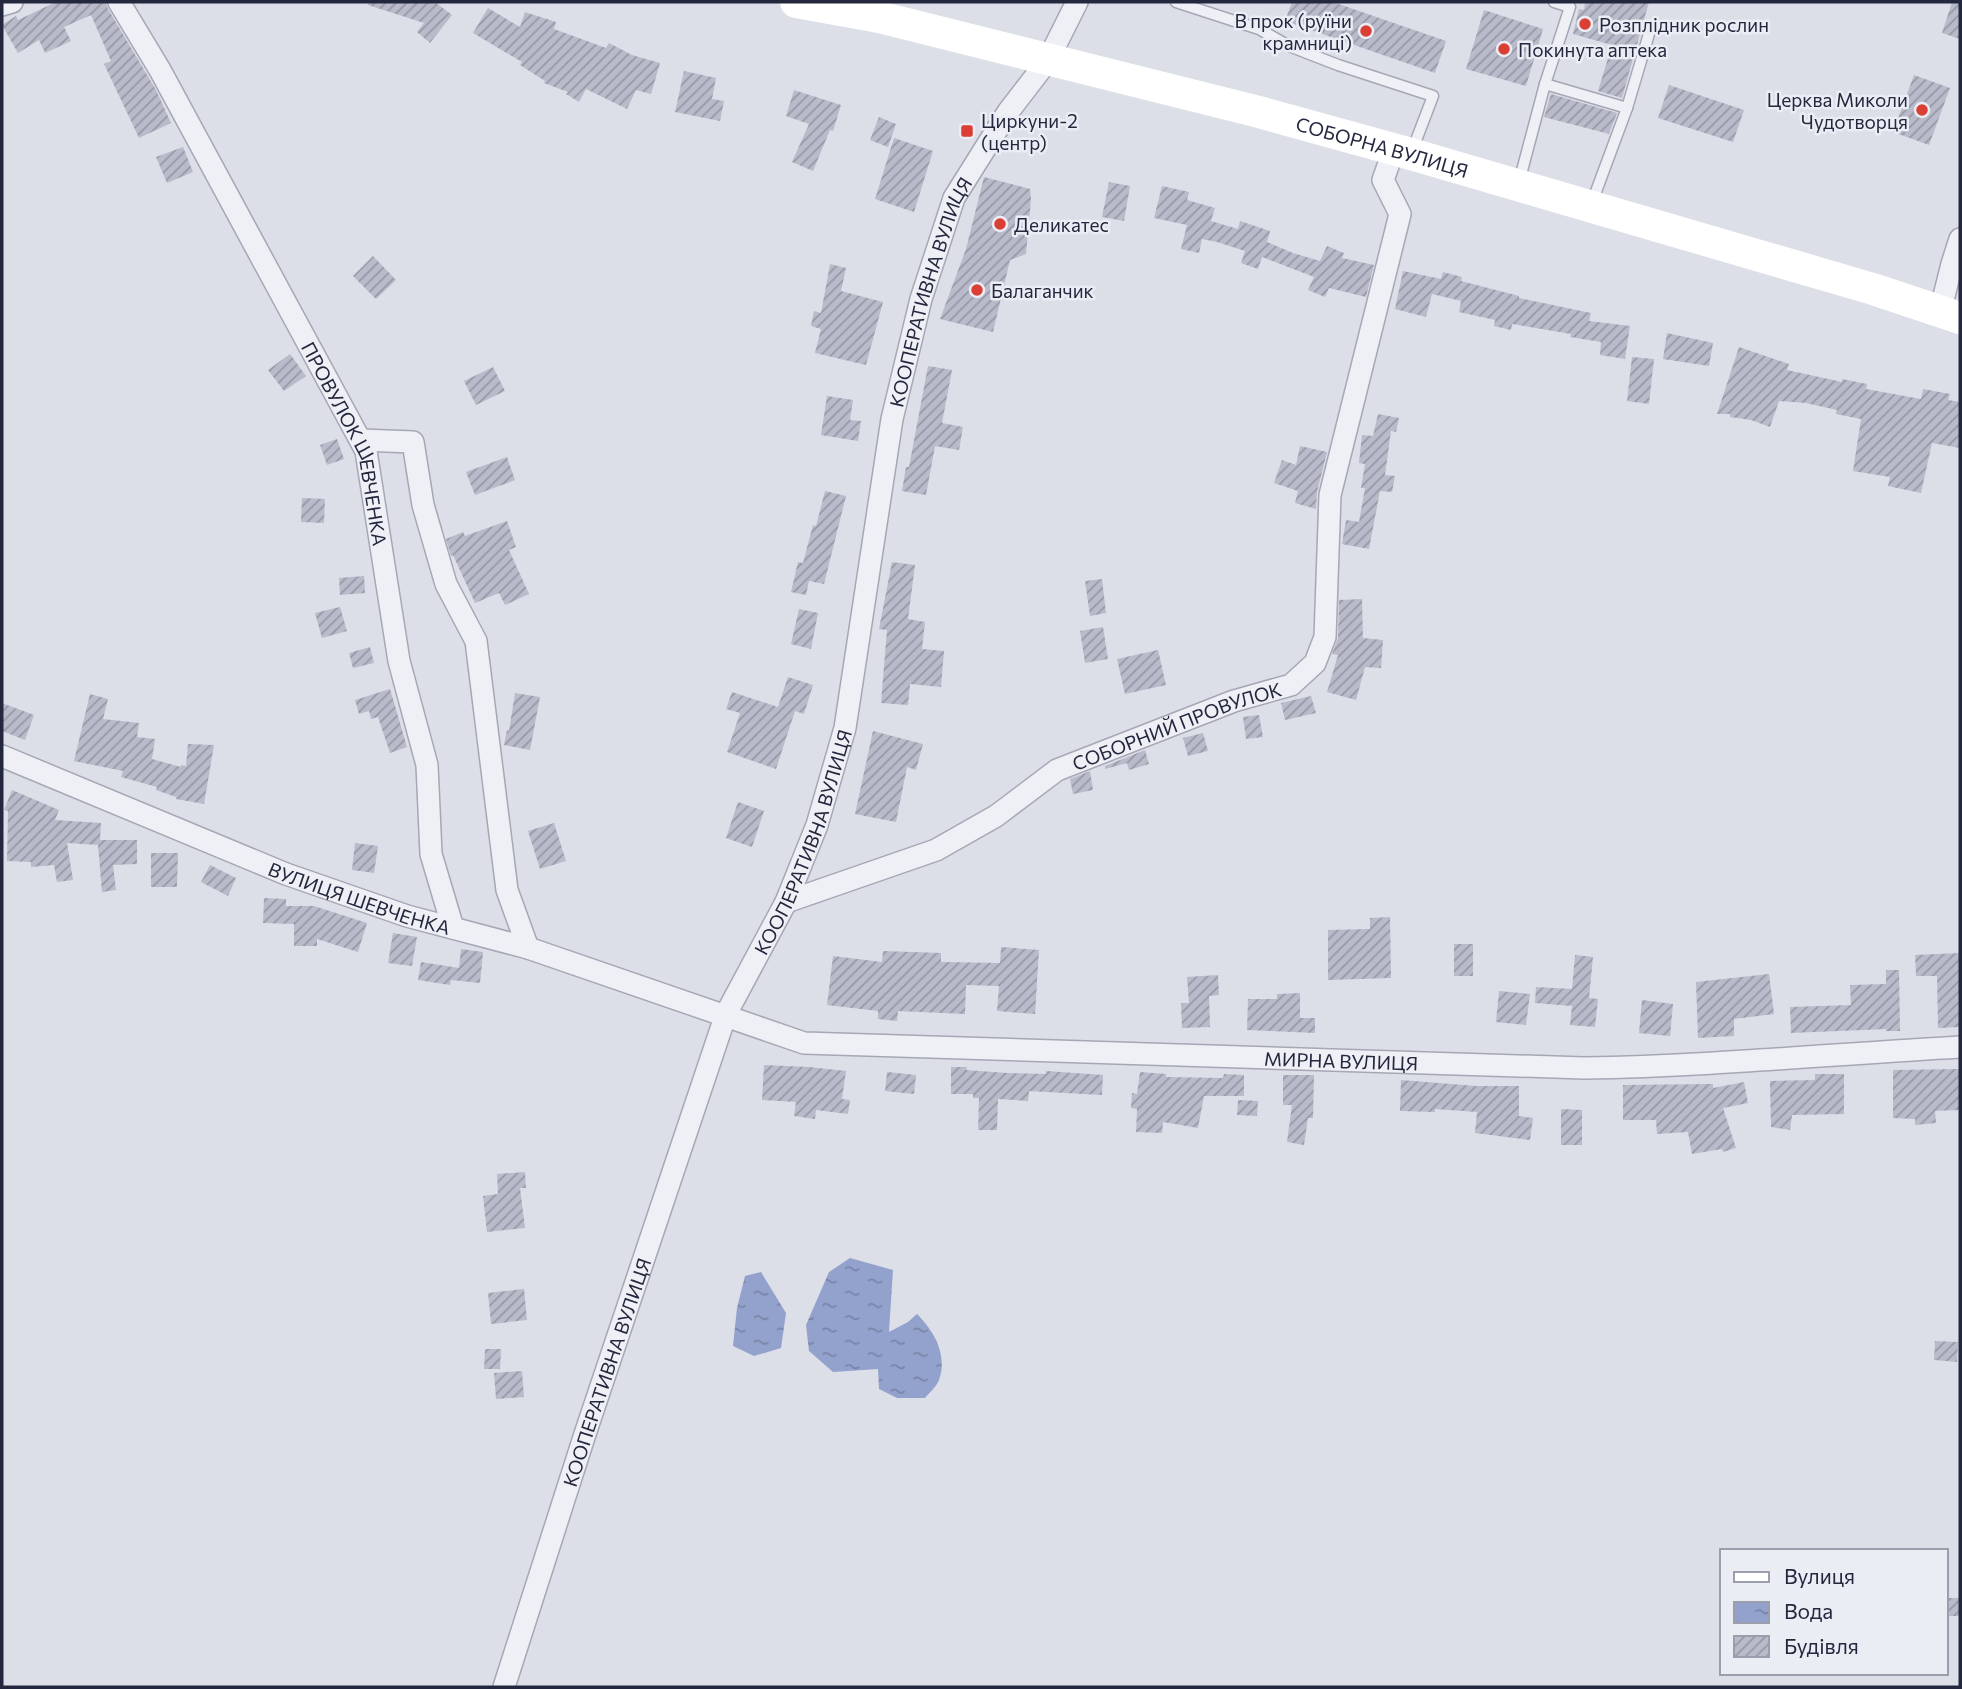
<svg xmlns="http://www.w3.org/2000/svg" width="1962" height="1689" font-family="Commissioner,sans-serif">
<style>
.water{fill:url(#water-ripples)}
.building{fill:url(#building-hatch)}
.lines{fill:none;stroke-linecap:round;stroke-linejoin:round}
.lane-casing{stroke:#a5a7b5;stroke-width:13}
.street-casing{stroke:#a5a7b5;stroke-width:24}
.lane{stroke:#eff0f6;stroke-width:10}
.street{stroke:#eff0f6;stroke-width:21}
.secondary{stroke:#fff;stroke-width:32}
.poi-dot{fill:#db3e33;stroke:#ebedf5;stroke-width:2.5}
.labels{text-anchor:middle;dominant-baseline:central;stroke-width:5;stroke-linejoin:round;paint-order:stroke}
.poi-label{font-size:19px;fill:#24283f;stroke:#ebedf5;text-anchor:start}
.street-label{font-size:19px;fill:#24283f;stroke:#ebedf5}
</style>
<defs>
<pattern id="water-ripples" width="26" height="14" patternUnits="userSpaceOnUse" patternTransform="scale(1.75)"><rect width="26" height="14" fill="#93a2cc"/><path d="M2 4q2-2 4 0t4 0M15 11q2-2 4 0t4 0" fill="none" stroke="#7884a7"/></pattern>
<pattern id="building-hatch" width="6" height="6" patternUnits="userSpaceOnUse" patternTransform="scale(1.75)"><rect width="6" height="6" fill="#b9bbcb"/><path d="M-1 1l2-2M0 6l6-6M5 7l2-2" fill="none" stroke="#9698a6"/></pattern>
</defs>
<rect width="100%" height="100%" fill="#dcdee8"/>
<g class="water">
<path d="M850,1258L893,1270L889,1332L908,1322L917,1314C934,1331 948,1355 939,1380C937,1386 929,1393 925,1398H897L879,1389L878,1369L833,1372L809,1351L806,1325L829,1272Z"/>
<path d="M761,1272L786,1313L781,1348L754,1356L733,1346L737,1308L745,1276Z"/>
</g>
<g class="building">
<path d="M56,2H106L108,9L156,90L171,123L139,138L104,64L111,61L91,15L64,27L71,41L45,53L39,40L18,53L2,25L16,16L18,20Z"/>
<path d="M368,2H435L452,15L430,43L417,32L424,23L368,5Z"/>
<path d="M1292,2H1333L1446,41L1435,73L1285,21Z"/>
<path d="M1585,2H1649L1622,98L1598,91L1612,45L1573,34L1579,9L1584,10Z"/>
<path d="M1952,2H1960V39L1942,33Z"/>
<path d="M488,8L520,27L525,12L556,22L554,29L606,48L609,43L632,55L660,63L651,94L636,90L627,109L586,89L579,102L566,94L568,92L544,83L545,81L520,65L522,62L473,33Z"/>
<path d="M1484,10L1543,29L1526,86L1466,69Z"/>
<path d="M684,71L716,78L712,99L724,101L720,121L675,112Z"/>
<path d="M1914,75L1950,88L1929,145L1893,132Z"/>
<path d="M1669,85L1744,110L1733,142L1658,118Z"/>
<path d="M794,90L841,105L833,131L830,130L813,171L792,162L809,124L786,116Z"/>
<path d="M1551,94L1617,113L1609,134L1544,117Z"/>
<path d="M879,117L896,124L888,147L870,140Z"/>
<path d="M894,138L933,151L914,212L875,199Z"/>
<path d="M183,147L193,172L167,183L156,157Z"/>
<path d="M984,177L1030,189L1031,199L1026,254L1010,260L993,332L940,319L966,249Z"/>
<path d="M1109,182L1130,186L1124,221L1102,217Z"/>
<path d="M1162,186L1189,192L1187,200L1215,208L1211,221L1238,229L1240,221L1270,231L1267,242L1293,253L1320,261L1327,246L1344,253L1342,258L1374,265L1366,297L1329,288L1325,297L1308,290L1314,277L1262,257L1258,269L1241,263L1245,251L1217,242L1202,239L1199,253L1181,249L1187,225L1154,218Z"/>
<path d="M373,256L396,280L376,299L353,276Z"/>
<path d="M830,264L846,268L841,291L883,302L866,365L815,353L821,329L811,326L814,311L821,313Z"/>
<path d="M1403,271L1441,279L1443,272L1462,277L1461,281L1519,296V298L1591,313L1589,321L1630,326L1625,359L1600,355L1601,342L1570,337L1571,334L1512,324L1511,330L1494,326L1495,320L1459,312L1461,301L1432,294L1426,317L1395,309Z"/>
<path d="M1667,333L1713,343L1709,366L1663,359Z"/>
<path d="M1739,347L1789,364L1787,370L1842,382V379L1867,384L1866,389L1921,399L1923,389L1950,394L1948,400L1960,402V448L1932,443L1921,493L1888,486L1890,477L1853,471L1861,419L1836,414L1837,410L1806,403L1779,401L1770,427L1751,420L1730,417V414H1717Z"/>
<path d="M290,354L306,376L284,391L268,370Z"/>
<path d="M1632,357L1654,359L1649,404L1627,401Z"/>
<path d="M928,366L952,370L942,423L963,427L959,450L935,446L926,495L902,491L906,467H909Z"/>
<path d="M493,367L505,391L476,405L464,381Z"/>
<path d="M827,396L853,400L850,420L861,421L858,441L821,435Z"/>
<path d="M1378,414L1399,418L1396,432L1391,431L1385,475L1395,476L1392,492L1380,491L1369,549L1342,544L1346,520L1359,522L1365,488H1361L1365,464L1359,463L1362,435L1373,436Z"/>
<path d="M337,439L344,459L327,465L320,445Z"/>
<path d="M1300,446L1327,452L1317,492L1316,509L1295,503L1298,491L1274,483L1282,460L1296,465Z"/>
<path d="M507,457L515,480L475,495L466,472Z"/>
<path d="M825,491L846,496L824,584L809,581L806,595L791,592L798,562L803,563L813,525L816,526Z"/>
<path d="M302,498L325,499L324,523L301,522Z"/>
<path d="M507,521L516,547L509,550L529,594L505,605L499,593L475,603L453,555L451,556L446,539L463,532L465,536Z"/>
<path d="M892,562L915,565L908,619L925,622L922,649L944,651L941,687L910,684L908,705L881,703L887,630L879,629Z"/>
<path d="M364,576L365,593L340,595L339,578Z"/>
<path d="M1102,579L1106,613L1090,616L1085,581Z"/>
<path d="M1362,599L1363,638L1383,640L1381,668L1365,667L1356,700L1327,692L1338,655L1332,654L1338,638L1339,600Z"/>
<path d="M340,607L347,631L322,638L315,613Z"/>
<path d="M799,609L818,613L811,649L791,644Z"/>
<path d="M1103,627L1108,659L1085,663L1080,631Z"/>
<path d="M370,647L374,663L353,668L349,653Z"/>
<path d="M1158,650L1166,685L1125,694L1117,659Z"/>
<path d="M788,677L813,685L804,714L795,711L776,769L727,752L740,713L726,709L732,692L778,707Z"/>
<path d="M390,689L407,747L390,753L378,717L371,719L369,711L359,714L355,700Z"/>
<path d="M515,693L540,697L530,750L504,745L507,730L509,731Z"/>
<path d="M90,694L108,699L103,719L139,723L137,737L155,739L152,759L181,767V765L186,766L188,744L214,745L204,804L176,799V797L156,790L157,787L121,777L123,771L74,761Z"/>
<path d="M1311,696L1316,713L1285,720L1281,703Z"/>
<path d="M2,703L34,715L25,740L2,731Z"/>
<path d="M1259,715L1263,737L1246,739L1243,717Z"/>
<path d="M873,731L923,744L916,770L907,767L896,822L855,814Z"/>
<path d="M1203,733L1208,751L1188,756L1183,738Z"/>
<path d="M1145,750L1149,764L1129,770L1127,763L1105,769V766Z"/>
<path d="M1090,771L1093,790L1073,794L1070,779Z"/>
<path d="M12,790L59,810L55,820L101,823L100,840H137V864L113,865L116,890L102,892L98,845L67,843L73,880L57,882L54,865L31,867V862L7,861L8,811L4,810Z"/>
<path d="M738,802L764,811L752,847L726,838Z"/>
<path d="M554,823L566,861L540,869L528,831Z"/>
<path d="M355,843L378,846L374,873L352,870Z"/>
<path d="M151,853H178L177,887H151Z"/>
<path d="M210,865L236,878L228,896L201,882Z"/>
<path d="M264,898L286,899V906H314L367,923L358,952L317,939V946H294V924L263,923Z"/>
<path d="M1390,917L1391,978L1328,980V930L1370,929V918Z"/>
<path d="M393,933L417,937L412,966L388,963Z"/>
<rect x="1454" y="944" width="19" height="32"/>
<path d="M1001,947L1039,950L1035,1014L997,1011L999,986L966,985L965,1014L898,1011L897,1021L878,1019V1011L827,1005L833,956L882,962L883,951L941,953V962L1000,963Z"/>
<path d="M461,949L483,952L480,983L451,980L450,985L418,980L421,962L459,968Z"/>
<path d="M1960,953V1027L1938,1028L1937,976H1916L1915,955Z"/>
<path d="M1575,955L1593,957L1589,998L1598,999L1595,1027L1570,1025L1572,1006L1535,1003L1536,987L1572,989Z"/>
<path d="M1886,970H1899L1900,1031H1886V1029L1791,1033L1790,1007L1851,1005L1850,985L1886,984Z"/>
<path d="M1769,974L1774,1014L1734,1019V1036L1698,1038L1696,982Z"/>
<path d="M1218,975L1219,995L1209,996L1210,1027L1182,1028L1181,1003H1189L1187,977Z"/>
<path d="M1499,991L1530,994L1526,1025L1496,1022Z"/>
<path d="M1300,993V1018H1315V1033L1247,1030L1248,999H1277V994Z"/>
<path d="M1642,1000L1673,1004L1670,1036L1639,1033Z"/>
<path d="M764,1065L809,1067L846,1071L842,1099L850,1100L848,1114L816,1110L815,1119L794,1116L796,1102L762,1100Z"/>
<path d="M951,1067H967L966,1070L1007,1073L1046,1074V1071L1103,1075L1102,1095L1029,1091L1028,1101L998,1099L997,1130H978L979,1098H973V1094H951Z"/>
<path d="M1960,1069V1110L1935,1111L1936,1123L1915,1125V1119L1893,1118V1070Z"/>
<path d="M887,1072L916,1075L914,1094L885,1091Z"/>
<path d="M1140,1072L1166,1074V1077L1223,1078L1224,1074L1244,1075V1096H1204L1198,1128L1163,1122L1162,1133L1136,1132L1137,1109L1131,1108L1132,1093L1137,1094Z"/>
<path d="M1815,1074H1844V1114L1792,1115L1790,1130L1771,1127L1770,1081L1815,1080Z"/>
<path d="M1283,1075H1314L1313,1118H1308L1304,1145L1287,1142L1292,1105H1283Z"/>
<path d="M1401,1080L1476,1086H1519V1116L1533,1118L1530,1140L1475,1133L1477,1112L1435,1109V1112L1400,1111Z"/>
<path d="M1744,1082L1748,1103L1723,1108L1736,1148L1723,1152L1722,1149L1692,1154L1688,1132L1657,1134L1656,1120H1623V1085L1713,1084V1088Z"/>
<path d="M1238,1100L1258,1101L1257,1116L1237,1115Z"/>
<path d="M1561,1109L1582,1110V1145H1561Z"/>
<path d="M525,1172L526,1188H520L525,1228L487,1232L483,1196L498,1194L497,1174Z"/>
<path d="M524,1289L527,1320L491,1324L488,1293Z"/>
<path d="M1935,1341L1958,1342L1957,1362L1934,1360Z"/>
<path d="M485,1349H501L500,1369H484Z"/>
<path d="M522,1371L524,1397L496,1399L494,1373Z"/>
<rect x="1946" y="1598" width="14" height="18"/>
</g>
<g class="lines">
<defs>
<g id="lane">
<path d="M1176,2L1259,29L1289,46L1338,65L1433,96L1412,151"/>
<path d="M1545,84L1570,7L1554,2"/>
<path d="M1519,182L1545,84L1627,108"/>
<path d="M1591,205L1627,108L1651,27"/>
</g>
<g id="street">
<path id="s1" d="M119,2L160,70L366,451L399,661L427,765L431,854L453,928"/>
<path d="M2,5L12,2"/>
<path d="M1940,312L1952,264L1960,239"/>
<path d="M361,440L413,442L423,505L446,584L476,641L507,890L528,948"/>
<path id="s2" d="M2,756L286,874L407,916L528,948L804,1043L1584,1068C1710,1066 1835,1054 1960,1047"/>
<path id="s3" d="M786,902L936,850L996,816L1057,770L1234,701L1291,685L1315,663L1325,637L1330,495L1400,214L1383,180L1394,149"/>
<path id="s4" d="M504,1687L585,1434L726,1014L786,902L817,825L845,728L892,419L921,299L954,198L1008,112L1048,60L1077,2"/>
</g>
</defs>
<use href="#lane" class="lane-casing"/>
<use href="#street" class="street-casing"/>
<use href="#lane" class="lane"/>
<use href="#street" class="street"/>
<path class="secondary" id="s5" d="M796,2L879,17L1259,112L1411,154L1873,289L1960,318"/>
</g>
<g class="poi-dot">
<circle cx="1585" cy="24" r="7"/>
<circle cx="1366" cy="31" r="7"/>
<circle cx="1504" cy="49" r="7"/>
<circle cx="1922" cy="110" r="7"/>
<rect x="960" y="124" width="14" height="14" rx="3.5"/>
<circle cx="1000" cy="224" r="7"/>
<circle cx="977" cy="290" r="7"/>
</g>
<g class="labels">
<g class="poi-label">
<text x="1352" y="20" text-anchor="end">В прок (руїни<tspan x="1352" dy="22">крамниці)</tspan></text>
<text x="1599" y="24">Розплідник рослин</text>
<text x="1518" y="49">Покинута аптека</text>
<text x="1908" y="99" text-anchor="end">Церква Миколи<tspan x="1908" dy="22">Чудотворця</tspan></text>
<text x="981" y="120">Циркуни-2<tspan x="981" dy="22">(центр)</tspan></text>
<text x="1014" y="224">Деликатес</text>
<text x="991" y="290">Балаганчик</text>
</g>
<g class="street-label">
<text stroke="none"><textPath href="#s5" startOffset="604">СОБОРНА ВУЛИЦЯ</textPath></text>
<text stroke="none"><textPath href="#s4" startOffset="1465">КООПЕРАТИВНА ВУЛИЦЯ</textPath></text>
<text stroke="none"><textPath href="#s1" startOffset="499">ПРОВУЛОК ШЕВЧЕНКА</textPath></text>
<text stroke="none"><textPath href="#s3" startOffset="432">СОБОРНИЙ ПРОВУЛОК</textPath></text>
<text stroke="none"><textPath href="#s4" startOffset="898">КООПЕРАТИВНА ВУЛИЦЯ</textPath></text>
<text stroke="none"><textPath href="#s2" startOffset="385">ВУЛИЦЯ ШЕВЧЕНКА</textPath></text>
<text stroke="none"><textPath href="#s2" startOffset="1390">МИРНА ВУЛИЦЯ</textPath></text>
<text stroke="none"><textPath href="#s4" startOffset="331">КООПЕРАТИВНА ВУЛИЦЯ</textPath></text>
</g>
</g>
<rect width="1962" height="1689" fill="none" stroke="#24283f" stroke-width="7"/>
<rect x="1720" y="1549" width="228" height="126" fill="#ebedf5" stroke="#9b9eac" stroke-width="2"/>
<rect x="1734" y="1572" width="35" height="10" fill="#ffffff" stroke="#9b9eac" stroke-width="2"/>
<text x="1784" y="1584" font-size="21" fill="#24283f">Вулиця</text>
<rect x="1734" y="1602" width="35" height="21" fill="url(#water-ripples)" stroke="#9b9eac" stroke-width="2"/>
<text x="1784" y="1619" font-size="21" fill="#24283f">Вода</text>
<rect x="1734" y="1636" width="35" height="21" fill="url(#building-hatch)" stroke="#9b9eac" stroke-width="2"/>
<text x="1784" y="1654" font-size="21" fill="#24283f">Будівля</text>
</svg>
